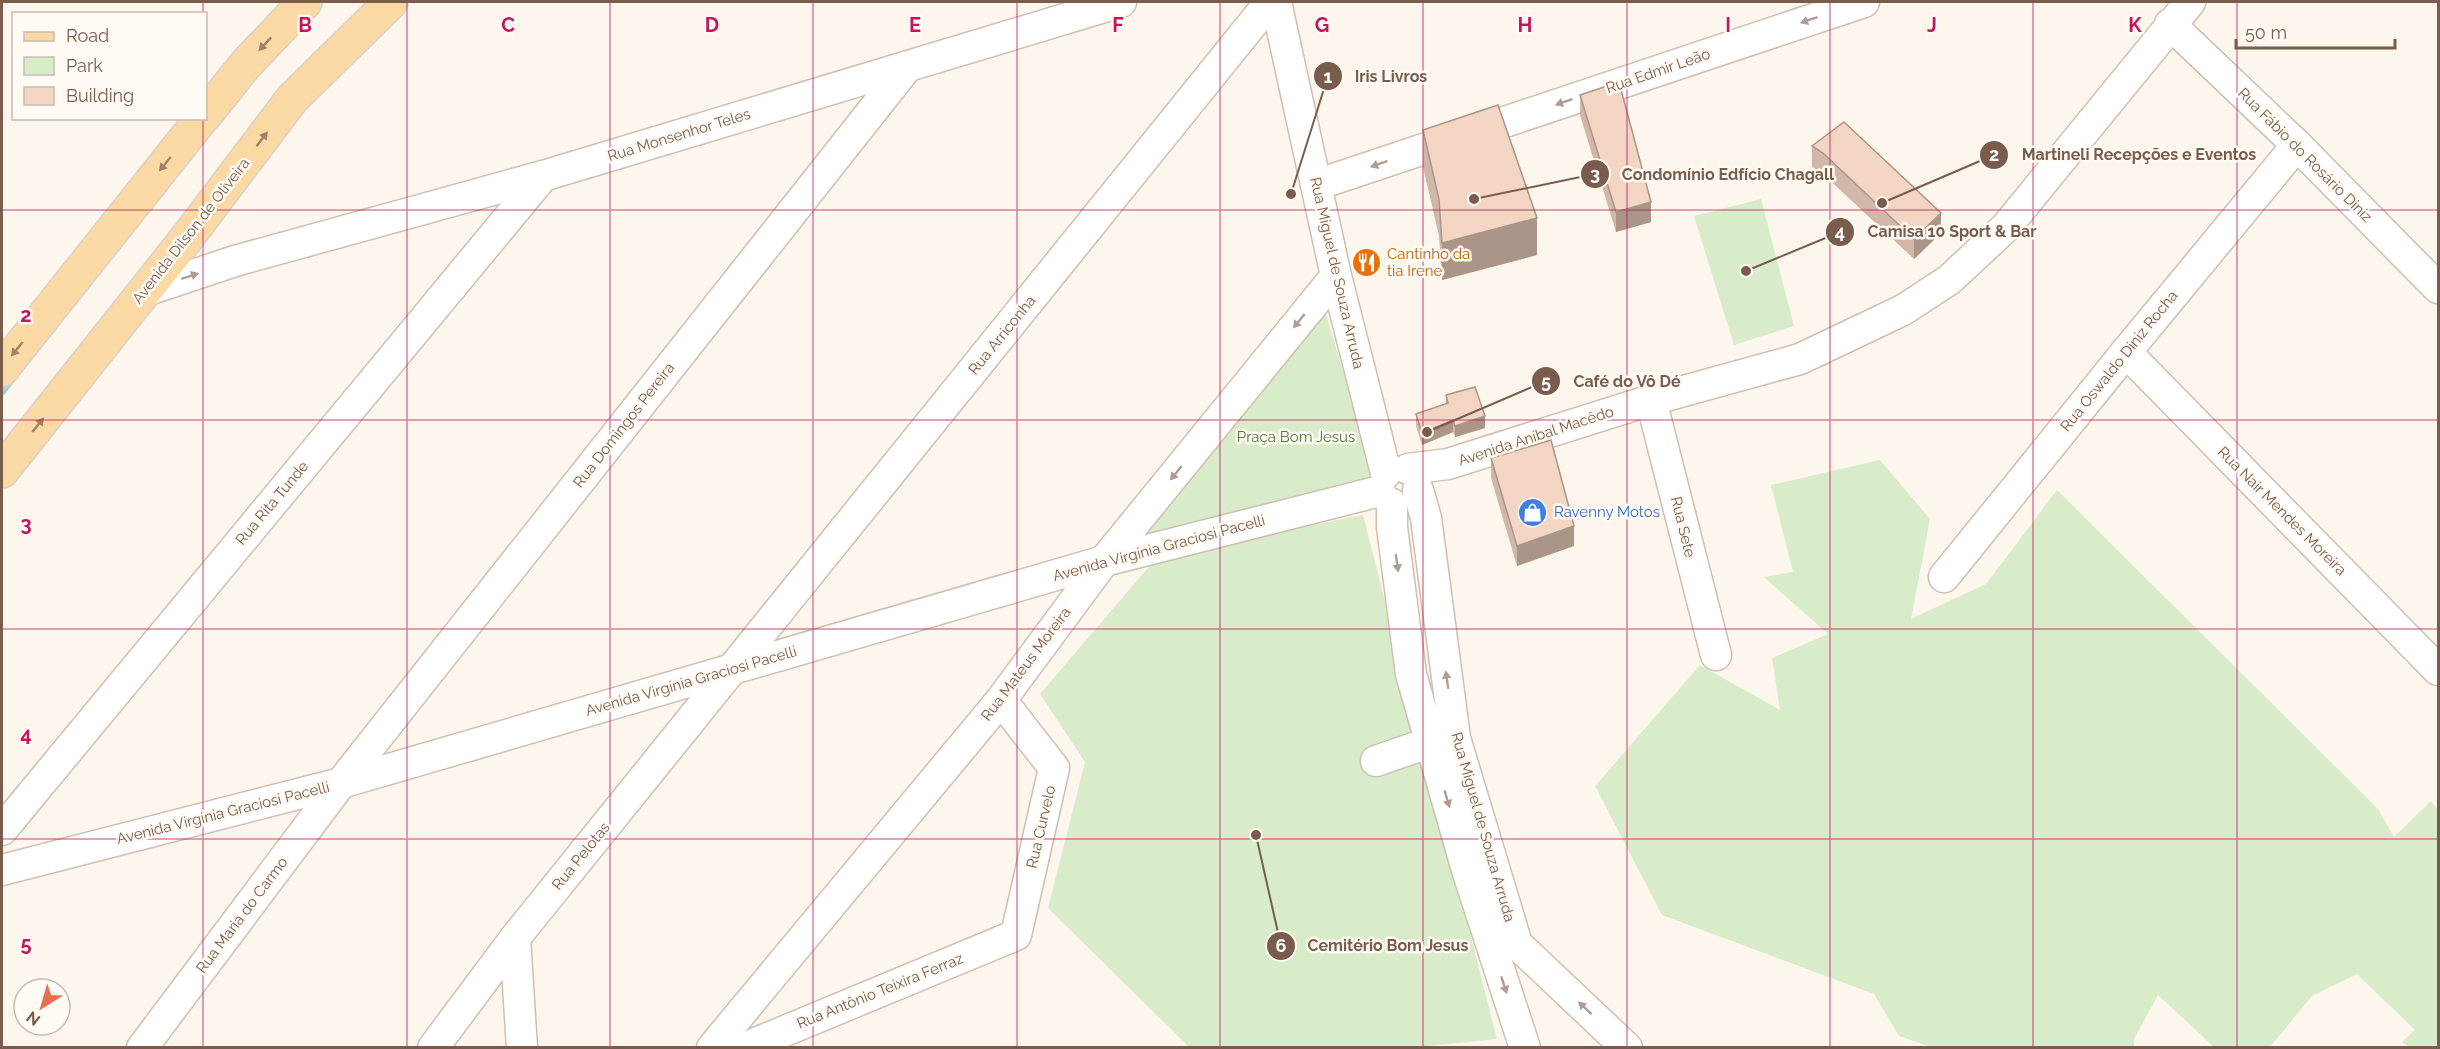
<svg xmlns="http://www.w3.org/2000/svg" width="2440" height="1049" font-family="Raleway,sans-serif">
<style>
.green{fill:#d8ecc9}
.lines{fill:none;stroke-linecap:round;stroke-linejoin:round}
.stream{stroke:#a5d3da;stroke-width:7}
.minor-casing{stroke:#d1beb0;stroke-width:33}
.major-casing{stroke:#dad1cd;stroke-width:36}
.minor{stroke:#fff;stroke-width:30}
.major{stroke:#fbd9a5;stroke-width:33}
.wall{fill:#d1b7a8}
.shaded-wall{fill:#aa9588}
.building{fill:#f3d5c3;stroke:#aa9588;stroke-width:1.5}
.oneway{fill:#af9d94}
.oneway2{fill:#a18267}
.grid{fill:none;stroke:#c2185b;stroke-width:1.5;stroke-opacity:0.55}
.labels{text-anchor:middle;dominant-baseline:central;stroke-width:5;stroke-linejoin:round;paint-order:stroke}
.street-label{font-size:15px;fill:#7a5c4d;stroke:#fffaf3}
.food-label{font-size:15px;fill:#c56008;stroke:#fffaf3;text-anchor:start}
.park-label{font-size:15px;fill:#537a41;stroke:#fffaf3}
.shop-label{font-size:15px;fill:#366cbe;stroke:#fffaf3;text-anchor:start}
.grid-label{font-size:20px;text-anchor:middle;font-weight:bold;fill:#c2185b;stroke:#fffaf3;stroke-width:5;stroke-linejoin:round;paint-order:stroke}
.leader{fill:none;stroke:#7a5c4d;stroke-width:2}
.callout-dot{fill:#7a5c4d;stroke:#fffaf3;stroke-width:2}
.mark-label{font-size:18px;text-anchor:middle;font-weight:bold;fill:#fff}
.callout-label{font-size:16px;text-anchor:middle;font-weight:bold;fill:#7a5c4d;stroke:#fffaf3;stroke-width:5;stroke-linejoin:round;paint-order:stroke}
</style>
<rect width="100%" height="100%" fill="#fdf6ec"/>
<g class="green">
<path d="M1761,199L1794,326L1734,345L1694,216Z"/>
<path d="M1323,304L1376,481L1124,549Z"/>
<path d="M1880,460L1930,519L1911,619L1986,584L2057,490L2378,809L2394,837L2431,801L2438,810V1047H2409L2402,1042L2415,1030L2357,974L2312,996L2270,1047H2214L2158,995L2134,1039V1047H1931L1899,1036L1874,994L1662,915L1595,786L1700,665L1780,710L1772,658L1828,634L1764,577L1793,572L1771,485Z"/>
<path d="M1363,515L1497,1039L1408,1048L1189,1047L1048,908L1085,762L1040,694L1158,556Z"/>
</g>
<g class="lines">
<path class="stream" d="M2,392L12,379"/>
<defs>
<g id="minor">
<path d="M1276,2L1336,276L1386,473"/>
<path d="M2170,24L2297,145L2438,288"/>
<path d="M1316,185L1864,2"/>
<path d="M145,291L235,261L543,176L1121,2"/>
<path d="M2126,352L2438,670"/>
<path d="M1651,400L1716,655"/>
<path d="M1408,469L1448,464L1651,400L1800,359L1903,310L1949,280L2006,227L2190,2"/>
<path d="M1418,490L1426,518L1455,738L1517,944L1627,1048"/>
<path d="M1392,504V527L1411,674L1467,870L1525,1048"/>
<path d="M1944,577L2126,352L2297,145"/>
<path d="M1376,761L1431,742L1449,739"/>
<path d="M2,830L543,176"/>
<path d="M2,870L341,783L1104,561L1380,491"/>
<path d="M515,938L522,1048"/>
<path d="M142,1048L341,783L907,67"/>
<path d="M433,1048L515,938L1270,2"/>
<path d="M712,1048L1001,700L1104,561L1336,276"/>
<path d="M744,1048L1016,935L1054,768L1001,700"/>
</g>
<g id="major">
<path d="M206,114L246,64L305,2"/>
<path d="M2,369L202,118"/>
<path d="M2,471L190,234L292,99L391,2"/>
</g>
</defs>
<use href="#minor" class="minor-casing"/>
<use href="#major" class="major-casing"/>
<use href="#minor" class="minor"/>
<use href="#major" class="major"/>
</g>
<g class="wall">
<path d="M1580,95L1651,222L1616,232L1580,115Z"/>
<path d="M1423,130L1537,255L1442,280L1439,236L1423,167Z"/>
<path d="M1812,146L1941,233L1914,259L1823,174L1812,167Z"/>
<path d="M1446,395L1485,428L1455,437L1453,432L1422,445L1416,426V414L1446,404Z"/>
<path d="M1491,458L1574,546L1517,566L1491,478Z"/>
</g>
<g class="shaded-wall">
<path d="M1651,202V222L1616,232V212Z"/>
<path d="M1941,213V233L1914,259V239Z"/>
<path d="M1537,218V255L1442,280V243Z"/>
<path d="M1485,416V428L1455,437V426Z"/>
<path d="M1453,420V432L1422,445V433Z"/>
<path d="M1574,526V546L1517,566V546Z"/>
</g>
<g class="building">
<path d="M1619,82L1651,202L1616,212L1580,95Z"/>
<path d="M1498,105L1537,218L1442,243L1439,199L1423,130Z"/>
<path d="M1844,122L1941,213L1914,239L1823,153L1812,146Z"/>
<path d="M1475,387L1485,416L1455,426L1453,420L1422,433L1416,414L1448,403L1446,395Z"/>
<path d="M1551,440L1574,526L1517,546L1491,458Z"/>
</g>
<defs><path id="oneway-solid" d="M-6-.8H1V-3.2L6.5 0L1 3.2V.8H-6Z" transform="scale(1.5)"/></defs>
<g class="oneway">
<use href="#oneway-solid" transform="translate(1809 20) rotate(161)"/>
<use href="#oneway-solid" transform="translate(1564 102) rotate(161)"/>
<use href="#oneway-solid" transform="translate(1379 164) rotate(161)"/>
<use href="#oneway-solid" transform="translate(190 276) rotate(-18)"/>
<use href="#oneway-solid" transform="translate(1299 321) rotate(129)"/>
<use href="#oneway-solid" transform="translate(1176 473) rotate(129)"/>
<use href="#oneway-solid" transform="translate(1397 563) rotate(82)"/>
<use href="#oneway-solid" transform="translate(1447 680) rotate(-98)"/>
<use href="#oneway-solid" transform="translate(1447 799) rotate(74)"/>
<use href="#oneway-solid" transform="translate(1504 985) rotate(72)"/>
<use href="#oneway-solid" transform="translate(1585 1008) rotate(-137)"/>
</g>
<g class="oneway2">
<use href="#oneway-solid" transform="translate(265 44) rotate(133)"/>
<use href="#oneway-solid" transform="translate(262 139) rotate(-53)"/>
<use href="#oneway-solid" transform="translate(165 164) rotate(129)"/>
<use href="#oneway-solid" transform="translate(17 349) rotate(129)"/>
<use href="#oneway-solid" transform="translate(38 425) rotate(-51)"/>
</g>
<path class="grid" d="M203,2V14M407,2V1048M610,2V1048M813,2V1048M1017,2V1048M1220,2V1048M1423,2V1048M1627,2V1048M1830,2V1048M2033,2V1048M2237,2V1048M203,118V1048M2,210H2438M2,420H2438M2,629H2438M2,839H2438"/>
<defs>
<symbol id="restaurant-disc" viewBox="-11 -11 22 22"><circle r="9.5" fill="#e8710a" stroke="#fffaf3"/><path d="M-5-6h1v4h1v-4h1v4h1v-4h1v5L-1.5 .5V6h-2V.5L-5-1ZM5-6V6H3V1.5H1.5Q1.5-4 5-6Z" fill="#fff"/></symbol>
<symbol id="shop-disc" viewBox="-11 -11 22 22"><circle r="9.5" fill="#3f7fe0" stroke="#fffaf3"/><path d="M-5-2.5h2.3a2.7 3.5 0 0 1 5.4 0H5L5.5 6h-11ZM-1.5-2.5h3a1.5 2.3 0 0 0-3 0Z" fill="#fff"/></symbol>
</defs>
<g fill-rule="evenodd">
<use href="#restaurant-disc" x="1350" y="246" width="33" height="33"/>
<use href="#shop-disc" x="1516" y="496" width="33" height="33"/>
</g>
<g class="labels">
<g class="street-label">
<text transform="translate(1658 71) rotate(-19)">Rua Edmir Leão</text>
<text transform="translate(679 135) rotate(-17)">Rua Monsenhor Teles</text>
<text transform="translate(2305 155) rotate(45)">Rua Fábio do Rosário Diniz</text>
<text transform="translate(191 231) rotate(-52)">Avenida Dilson de Oliveira</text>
<text transform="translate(1337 273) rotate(77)">Rua Miguel de Souza Arruda</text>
<text transform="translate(1002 335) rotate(-51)">Rua Arriconha</text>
<text transform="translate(2119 361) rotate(-51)">Rua Oswaldo Diniz Rocha</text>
<text transform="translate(624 425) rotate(-52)">Rua Domingos Pereira</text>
<text transform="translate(1536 436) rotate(-18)">Avenida Aníbal Macêdo</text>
<text transform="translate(272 503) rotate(-50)">Rua Rita Tunde</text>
<text transform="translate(2282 511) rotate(45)">Rua Nair Mendes Moreira</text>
<text transform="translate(1683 527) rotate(76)">Rua Sete</text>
<text transform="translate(1159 548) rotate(-15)">Avenida Virgínia Graciosi Pacelli</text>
<text transform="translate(1026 664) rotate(-53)">Rua Mateus Moreira</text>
<text transform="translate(691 681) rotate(-16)">Avenida Virgínia Graciosi Pacelli</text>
<text transform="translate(223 813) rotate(-14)">Avenida Virgínia Graciosi Pacelli</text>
<text transform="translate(1041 827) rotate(-77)">Rua Curvelo</text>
<text transform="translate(1483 827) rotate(74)">Rua Miguel de Souza Arruda</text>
<text transform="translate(581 856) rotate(-51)">Rua Pelotas</text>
<text transform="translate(242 915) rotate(-53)">Rua Maria do Carmo</text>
<text transform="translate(880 991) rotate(-22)">Rua Antônio Teixira Ferraz</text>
</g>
<g class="food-label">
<text x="1387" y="254">Cantinho da<tspan x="1387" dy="17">tia Irene</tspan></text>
</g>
<g class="park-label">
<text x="1296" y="437">Praça Bom Jesus</text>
</g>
<g class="shop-label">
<text x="1554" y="512">Ravenny Motos</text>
</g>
</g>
<g class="grid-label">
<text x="305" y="32">B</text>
<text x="508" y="32">C</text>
<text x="712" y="32">D</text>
<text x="915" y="32">E</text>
<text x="1118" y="32">F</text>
<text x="1322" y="32">G</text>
<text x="1525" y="32">H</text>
<text x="1728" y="32">I</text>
<text x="1932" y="32">J</text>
<text x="2135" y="32">K</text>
<text x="26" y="322">2</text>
<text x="26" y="531">3</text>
<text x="26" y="741">4</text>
<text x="26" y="951">5</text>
</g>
<path class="leader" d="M1291 194L1328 76M1882 203L1994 155M1474 199L1595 174M1746 271L1840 232M1427 432L1546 381M1256 835L1281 946"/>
<g class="callout-dot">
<circle cx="1291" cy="194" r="6"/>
<circle cx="1882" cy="203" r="6"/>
<circle cx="1474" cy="199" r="6"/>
<circle cx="1746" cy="271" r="6"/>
<circle cx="1427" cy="432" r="6"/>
<circle cx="1256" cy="835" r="6"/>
<circle cx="1328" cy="76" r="15"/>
<circle cx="1994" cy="155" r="15"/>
<circle cx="1595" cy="174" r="15"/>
<circle cx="1840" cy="232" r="15"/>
<circle cx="1546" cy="381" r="15"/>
<circle cx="1281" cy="946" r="15"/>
</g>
<g class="mark-label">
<text x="1328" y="83">1</text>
<text x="1994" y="161">2</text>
<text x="1595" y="180">3</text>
<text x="1840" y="238">4</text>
<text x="1546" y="388">5</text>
<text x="1281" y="952">6</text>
</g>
<g class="callout-label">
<text x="1391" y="82">Iris Livros</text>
<text x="2139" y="160">Martineli Recepções e Eventos</text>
<text x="1728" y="180">Condomínio Edfício Chagall</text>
<text x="1952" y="237">Camisa 10 Sport &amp; Bar</text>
<text x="1627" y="387">Café do Vô Dé</text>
<text x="1388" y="951">Cemitério Bom Jesus</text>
</g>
<rect width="2440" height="1049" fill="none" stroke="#7a5c4d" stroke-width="6"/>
<rect x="12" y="12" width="195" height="108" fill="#fffaf3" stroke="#cabbb1" stroke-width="1.5"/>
<rect x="24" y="32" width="30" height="9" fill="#fbd9a5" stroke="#cabbb1" stroke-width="1.5"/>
<text x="66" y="42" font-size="18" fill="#7a5c4d">Road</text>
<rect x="24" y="57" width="30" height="18" fill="#d8ecc9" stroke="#cabbb1" stroke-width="1.5"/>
<text x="66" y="72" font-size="18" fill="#7a5c4d">Park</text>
<rect x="24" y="87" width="30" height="18" fill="#f3d5c3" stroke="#cabbb1" stroke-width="1.5"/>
<text x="66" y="102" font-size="18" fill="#7a5c4d">Building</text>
<g transform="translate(42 1007) rotate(217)"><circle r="28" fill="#fffaf3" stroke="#cabbb1" stroke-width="1.5"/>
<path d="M0-4.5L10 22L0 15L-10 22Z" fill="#e76f51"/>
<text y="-9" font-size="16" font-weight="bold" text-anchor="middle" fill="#7a5c4d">N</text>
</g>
<path d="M2236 39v9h159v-9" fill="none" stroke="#7a5c4d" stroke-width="3"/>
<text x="2245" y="39" font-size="18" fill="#7a5c4d" stroke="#fffaf3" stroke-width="4.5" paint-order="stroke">50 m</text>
</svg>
